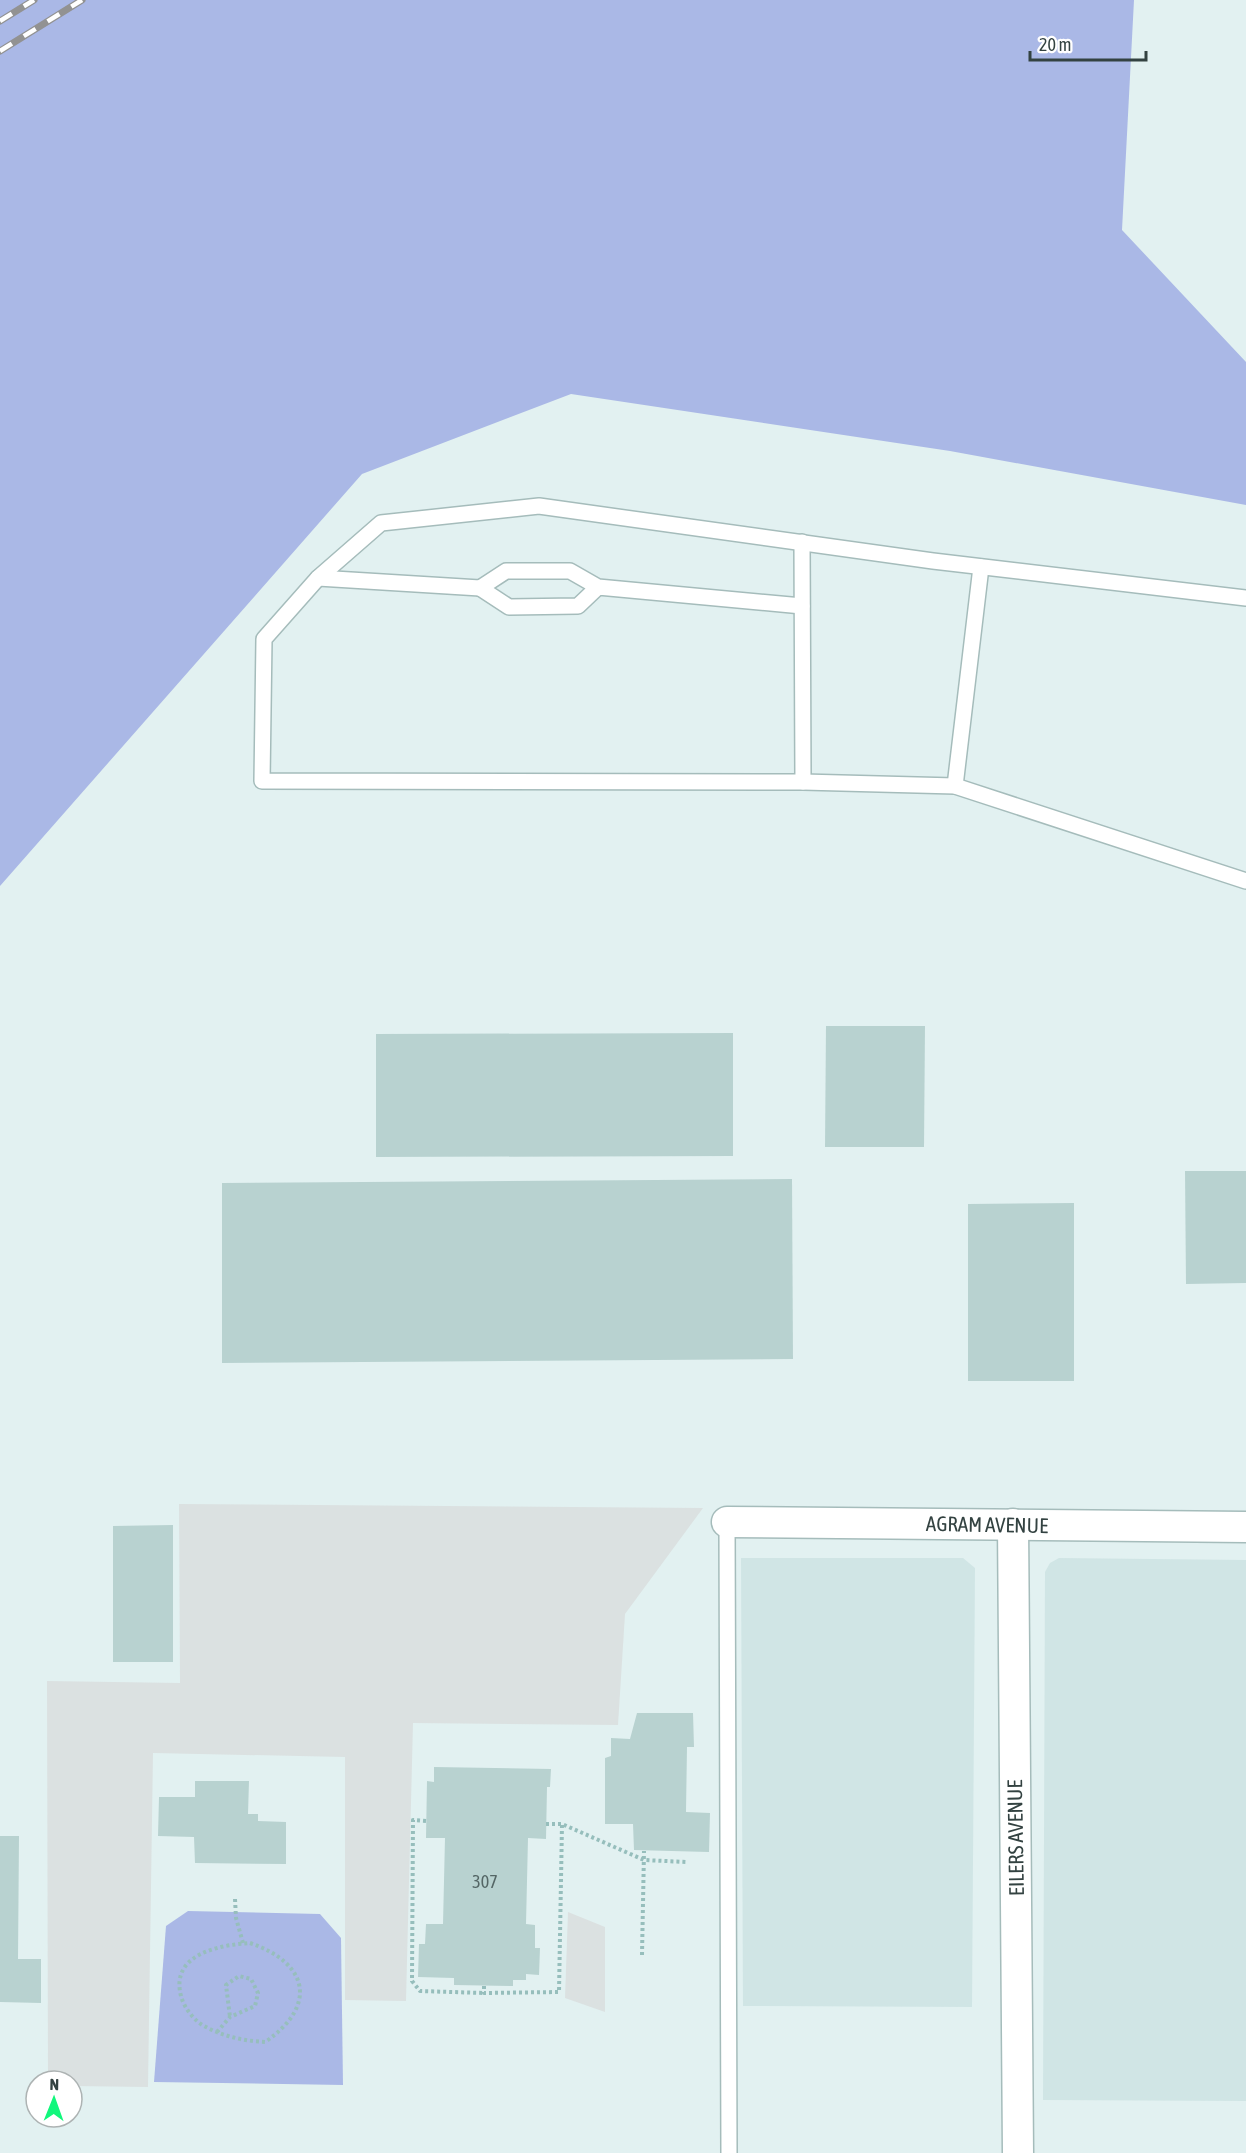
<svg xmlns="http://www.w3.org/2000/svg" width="1246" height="2153" font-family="'Asap Condensed',sans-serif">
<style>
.residential{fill:#d0e5e5}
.green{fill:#aab8e6}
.parking{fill:#dbe1e1}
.building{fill:#b8d2d0}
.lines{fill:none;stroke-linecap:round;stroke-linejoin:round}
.service-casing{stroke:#a5bcbb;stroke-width:18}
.minor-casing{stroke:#a5bcbb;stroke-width:33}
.path{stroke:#96bebc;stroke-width:4;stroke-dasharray:3 3;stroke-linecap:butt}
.service{stroke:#fff;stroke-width:15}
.minor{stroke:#fff;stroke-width:30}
.rail-casing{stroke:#929292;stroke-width:7}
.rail{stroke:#fff;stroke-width:4.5;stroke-dasharray:14;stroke-linecap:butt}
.labels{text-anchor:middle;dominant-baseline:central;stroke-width:4.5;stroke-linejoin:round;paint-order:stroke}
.number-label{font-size:18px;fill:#546665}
.street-label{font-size:21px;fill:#334241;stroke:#fff}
</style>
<rect width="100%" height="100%" fill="#e2f1f1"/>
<g class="residential">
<path d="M741,1558H963L975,1568L972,2007L743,2006Z"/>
<path d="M1059,1558L1246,1560V2101L1043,2100L1045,1572L1050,1563Z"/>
</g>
<g class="green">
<path d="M0,0H1134L1122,230L1246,362V505L950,451L571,394L362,474L0,886Z"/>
<path d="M188,1911L320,1914L341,1938L343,2085L154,2082L166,1926Z"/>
</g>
<g class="parking">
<path d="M179,1504L703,1508L625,1614L618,1725L413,1723L406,2001L345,2000V1757L153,1753L148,2087L72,2086V2081H48L47,1681L180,1683Z"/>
<path d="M568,1912L605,1927V2012L565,1998Z"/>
</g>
<g class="building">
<path d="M826,1026H925L924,1147H825Z"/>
<path d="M733,1033V1156L376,1157V1034Z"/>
<path d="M1185,1171H1246V1283L1186,1284Z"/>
<path d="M792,1179L793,1359L222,1363V1183Z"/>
<path d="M1074,1203V1381H968V1204Z"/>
<path d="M173,1525V1662H113V1526Z"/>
<path d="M637,1713H693L694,1747H687L686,1812L710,1813L709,1852L634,1850L633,1824H605V1758L611,1756V1738L630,1739Z"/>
<path d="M434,1767L551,1769L550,1787H547L546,1839L528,1838L526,1924L535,1925V1948H540L539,1975L526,1974V1980H513V1986L454,1985V1978L418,1977L419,1944H425L426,1924H443L445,1838H426L427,1781L434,1782Z"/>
<path d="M195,1781H249L248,1814H258V1821L286,1822V1864L195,1863L194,1837L158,1836L159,1797H195Z"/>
<path d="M0,1836H19L18,1959H41V2003L0,2002Z"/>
</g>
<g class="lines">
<defs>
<g id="service">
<path d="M802,542L803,782"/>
<path d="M318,578L480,588"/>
<path d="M598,587L578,606L509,607L480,588L506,571H570L598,587L802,606"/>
<path d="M1246,598L933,561L539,506L381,523L318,578L264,639L262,781L803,782L955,786L1246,881"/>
<path d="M955,786L981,567"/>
<path d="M727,1522L729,2153"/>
</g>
<g id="minor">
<path d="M727,1522L1246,1527"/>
<path d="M1013,1524L1018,2153"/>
</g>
</defs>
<use href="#service" class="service-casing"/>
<use href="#minor" class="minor-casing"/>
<g class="path">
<path d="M426,1821L413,1820L412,1981L420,1991L484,1993"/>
<path d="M546,1824H562L644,1860L686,1862"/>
<path d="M235,1899L236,1918L243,1943"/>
<path d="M250,1943C309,1963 318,2006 265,2042C245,2041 225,2037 206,2027C195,2022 184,2008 181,1996C170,1954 219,1945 250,1943Z"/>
<path d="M642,1955L644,1851"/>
<path d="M484,1986V1993L559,1992L562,1824"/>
<path d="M217,2032L230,2017L255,2006L258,1993L251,1979L239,1976L226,1985L230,2017"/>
</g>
<use href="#service" class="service"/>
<use href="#minor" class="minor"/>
<defs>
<g id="rail">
<path d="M0,21L34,0"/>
<path d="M0,51L82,0"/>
</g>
</defs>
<use href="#rail" class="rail-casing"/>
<use href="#rail" class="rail"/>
</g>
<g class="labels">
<g class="number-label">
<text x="485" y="1881">307</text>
</g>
<g class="street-label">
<text transform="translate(987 1524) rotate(1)">AGRAM AVENUE</text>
<text transform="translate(1015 1838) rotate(-91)">EILERS AVENUE</text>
</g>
</g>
<g transform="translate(54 2099) rotate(1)"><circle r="28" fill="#ffffff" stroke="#adb3b3" stroke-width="1.5"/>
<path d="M0-4.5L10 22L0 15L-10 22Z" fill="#12f77c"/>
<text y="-9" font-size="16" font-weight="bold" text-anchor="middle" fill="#334241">N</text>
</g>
<path d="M1030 51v9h116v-9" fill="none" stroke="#334241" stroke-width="3"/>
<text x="1039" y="51" font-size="18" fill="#334241" stroke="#ffffff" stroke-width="4.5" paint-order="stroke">20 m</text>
</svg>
